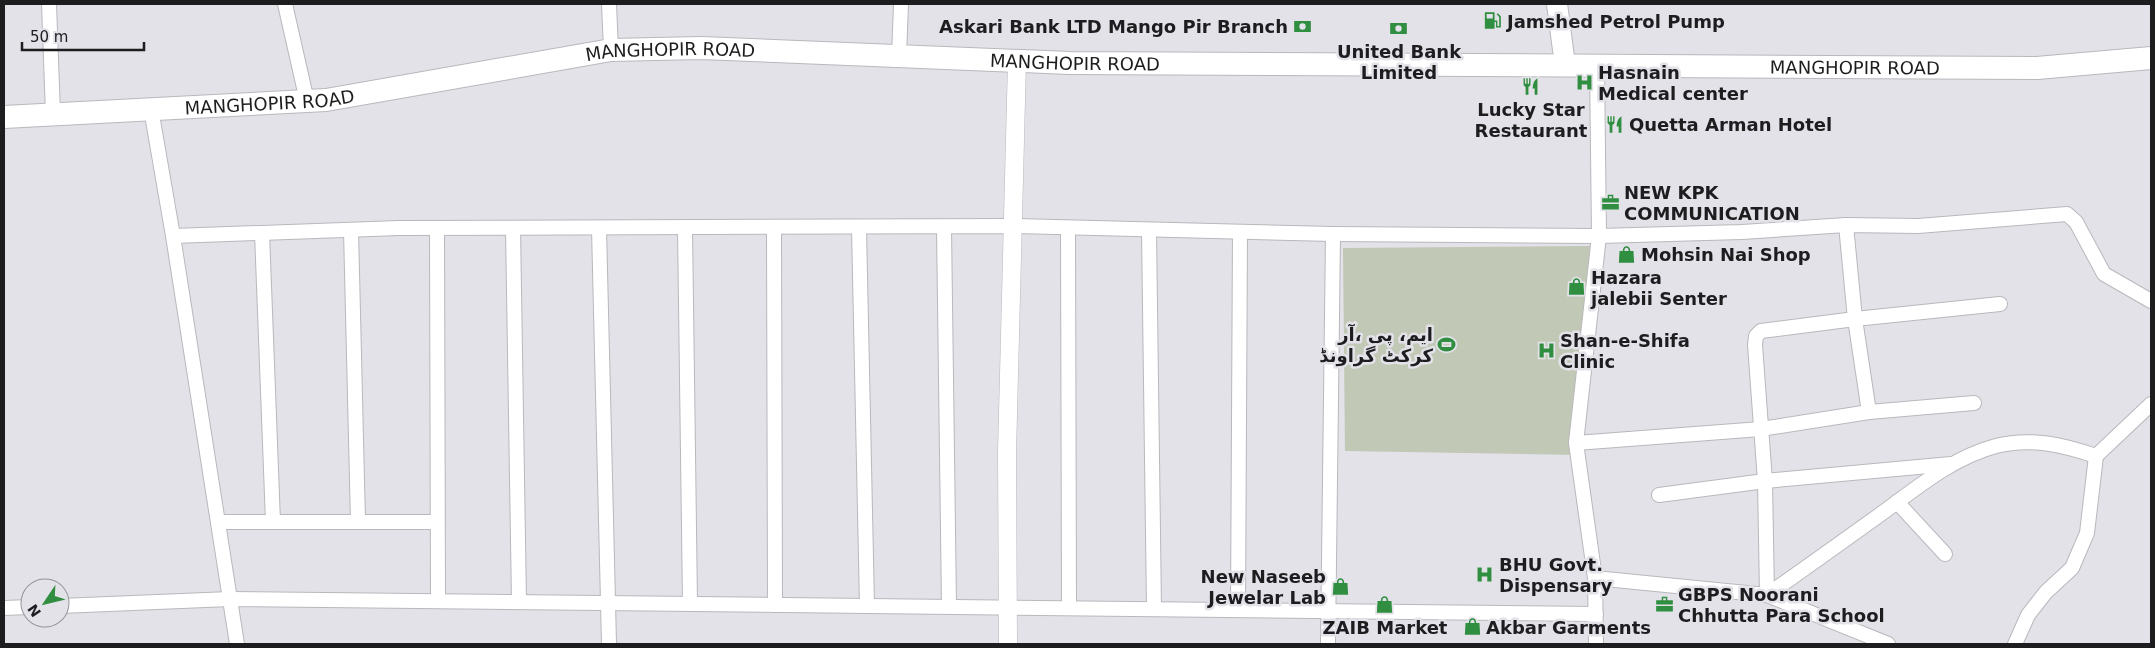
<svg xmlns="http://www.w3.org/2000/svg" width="2155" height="648" font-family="'DejaVu Sans',Cairo,sans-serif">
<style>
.green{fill:#c1c8b5}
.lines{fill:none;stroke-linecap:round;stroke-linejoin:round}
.minor-casing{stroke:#b8b8bd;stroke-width:16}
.tertiary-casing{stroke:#b8b8bd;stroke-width:19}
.secondary-casing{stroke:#b8b8bd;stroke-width:22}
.primary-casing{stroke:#b8b8bd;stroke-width:24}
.minor{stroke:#fff;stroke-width:14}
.tertiary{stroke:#fff;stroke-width:18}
.secondary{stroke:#fff;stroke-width:20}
.primary{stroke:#fff;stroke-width:22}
.labels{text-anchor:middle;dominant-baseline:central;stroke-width:5;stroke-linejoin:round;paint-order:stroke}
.poi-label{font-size:18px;font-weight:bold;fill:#1d1d1f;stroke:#e2e2e8;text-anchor:start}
.street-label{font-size:18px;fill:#1d1d1f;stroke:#e2e2e8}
</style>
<rect width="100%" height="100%" fill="#e2e2e8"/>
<path class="green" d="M1590,246L1580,455L1345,451L1343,248Z"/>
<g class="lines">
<defs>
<g id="minor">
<path d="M49,4L53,114"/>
<path d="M285,4L307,101"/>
<path d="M609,4L611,50"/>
<path d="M899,56L901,4"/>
<path d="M151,109L173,236L237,644"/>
<path d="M1846,225L1855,319L1869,412"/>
<path d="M944,227L949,606"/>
<path d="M437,228L438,601"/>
<path d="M513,228L519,602"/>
<path d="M599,228L609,644"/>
<path d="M685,228L690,604"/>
<path d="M774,228L775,605"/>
<path d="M859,228L867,606"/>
<path d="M1068,228L1069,608"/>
<path d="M351,230L358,522"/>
<path d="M1149,230L1154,609"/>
<path d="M262,233L273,522"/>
<path d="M173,236L399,228L1013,226L1333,234L1599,236L1742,232L1846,225L1918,226L2067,214L2076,222L2104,274L2151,301"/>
<path d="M1576,443L1761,429L1869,412L1974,403"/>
<path d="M1659,495L1765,481L1951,464"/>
<path d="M1897,502L1945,554"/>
<path d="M218,522H437"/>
<path d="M1595,578L1767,595C1807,567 1846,539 1885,511C1919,486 1954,457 1996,446C2031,437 2063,445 2096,456"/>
<path d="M60,606L230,599L1596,614"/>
<path d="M4,608L30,607"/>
<path d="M1238,610L1240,232"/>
<path d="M1328,644L1333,234"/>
<path d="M1596,644L1595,578L1576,443L1599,236L1597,65"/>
<path d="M1888,644L1767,595L1765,481L1755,345L1756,336L1761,331L1855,319L2000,304"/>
<path d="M2015,644L2028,615L2046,592L2072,568L2087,533L2096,456L2151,404"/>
</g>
<path id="tertiary" d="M1008,644L1007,453L1017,61"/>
<path id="secondary" d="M1557,4L1565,65"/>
<g id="primary">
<path id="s1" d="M4,117L326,100L611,50L701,48L1070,63L2037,68L2151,58"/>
</g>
</defs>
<use href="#minor" class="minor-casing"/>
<use href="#tertiary" class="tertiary-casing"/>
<use href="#secondary" class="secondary-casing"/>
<use href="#primary" class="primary-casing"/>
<use href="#minor" class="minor"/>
<use href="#tertiary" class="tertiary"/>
<use href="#secondary" class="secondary"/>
<use href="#primary" class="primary"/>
</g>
<defs>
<symbol id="fuel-bare" viewBox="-9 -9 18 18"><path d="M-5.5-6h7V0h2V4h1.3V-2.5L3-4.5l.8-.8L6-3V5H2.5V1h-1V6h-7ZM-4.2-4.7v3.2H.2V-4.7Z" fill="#308e40" stroke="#e2e2e8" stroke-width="2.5" paint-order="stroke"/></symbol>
<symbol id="bank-bare" viewBox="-9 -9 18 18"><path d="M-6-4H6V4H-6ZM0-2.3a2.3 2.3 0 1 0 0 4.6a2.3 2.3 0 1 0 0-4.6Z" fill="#308e40" stroke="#e2e2e8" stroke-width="2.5" paint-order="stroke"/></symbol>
<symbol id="hospital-bare" viewBox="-9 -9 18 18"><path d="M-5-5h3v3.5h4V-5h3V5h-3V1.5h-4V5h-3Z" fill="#308e40" stroke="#e2e2e8" stroke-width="2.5" paint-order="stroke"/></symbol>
<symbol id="restaurant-bare" viewBox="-9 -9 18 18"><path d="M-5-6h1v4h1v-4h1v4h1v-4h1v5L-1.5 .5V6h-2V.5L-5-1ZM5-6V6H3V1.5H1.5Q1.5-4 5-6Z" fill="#308e40" stroke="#e2e2e8" stroke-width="2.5" paint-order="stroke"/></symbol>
<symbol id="office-bare" viewBox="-9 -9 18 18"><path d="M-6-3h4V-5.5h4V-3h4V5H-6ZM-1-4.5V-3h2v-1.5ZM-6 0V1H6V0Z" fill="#308e40" stroke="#e2e2e8" stroke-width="2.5" paint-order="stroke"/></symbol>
<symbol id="shop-bare" viewBox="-9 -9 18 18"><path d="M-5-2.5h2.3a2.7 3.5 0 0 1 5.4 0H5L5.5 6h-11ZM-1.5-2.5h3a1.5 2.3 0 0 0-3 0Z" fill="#308e40" stroke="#e2e2e8" stroke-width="2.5" paint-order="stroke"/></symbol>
<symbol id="stadium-bare" viewBox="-9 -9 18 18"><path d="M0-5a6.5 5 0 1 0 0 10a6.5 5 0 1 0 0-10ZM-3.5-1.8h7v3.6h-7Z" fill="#308e40" stroke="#e2e2e8" stroke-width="2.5" paint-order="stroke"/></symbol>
</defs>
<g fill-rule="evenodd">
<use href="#fuel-bare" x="1480" y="8" width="25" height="25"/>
<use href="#bank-bare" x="1290" y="14" width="25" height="25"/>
<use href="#bank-bare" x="1386" y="16" width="25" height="25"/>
<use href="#hospital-bare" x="1572" y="70" width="25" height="25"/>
<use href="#restaurant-bare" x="1518" y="74" width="25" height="25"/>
<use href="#restaurant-bare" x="1602" y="112" width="25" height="25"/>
<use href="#office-bare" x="1598" y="190" width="25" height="25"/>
<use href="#shop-bare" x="1614" y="242" width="25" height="25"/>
<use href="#shop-bare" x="1564" y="274" width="25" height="25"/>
<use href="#stadium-bare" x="1434" y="332" width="25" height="25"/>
<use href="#hospital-bare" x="1534" y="338" width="25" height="25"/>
<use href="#hospital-bare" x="1472" y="562" width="25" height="25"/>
<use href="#shop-bare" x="1328" y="574" width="25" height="25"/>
<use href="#shop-bare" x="1372" y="592" width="25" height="25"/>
<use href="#office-bare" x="1652" y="592" width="25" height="25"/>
<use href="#shop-bare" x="1460" y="614" width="25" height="25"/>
</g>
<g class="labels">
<g class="poi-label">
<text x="1507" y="21">Jamshed Petrol Pump</text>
<text x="1288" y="26" text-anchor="end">Askari Bank LTD Mango Pir Branch</text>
<text x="1399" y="51" text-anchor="middle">United Bank<tspan x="1399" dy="21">Limited</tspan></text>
<text x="1598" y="72">Hasnain<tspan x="1598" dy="21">Medical center</tspan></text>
<text x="1531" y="109" text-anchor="middle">Lucky Star<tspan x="1531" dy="21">Restaurant</tspan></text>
<text x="1629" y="124">Quetta Arman Hotel</text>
<text x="1624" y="192">NEW KPK<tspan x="1624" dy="21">COMMUNICATION</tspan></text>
<text x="1641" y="254">Mohsin Nai Shop</text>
<text x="1591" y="277">Hazara<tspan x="1591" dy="21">jalebii Senter</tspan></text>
<text x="1433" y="334" text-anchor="end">ایم، پی ،آر<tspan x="1433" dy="21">کرکٹ گراونڈ</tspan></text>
<text x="1560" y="340">Shan-e-Shifa<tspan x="1560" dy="21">Clinic</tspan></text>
<text x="1499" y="564">BHU Govt.<tspan x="1499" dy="21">Dispensary</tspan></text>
<text x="1326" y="576" text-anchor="end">New Naseeb<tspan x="1326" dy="21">Jewelar Lab</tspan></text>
<text x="1678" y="594">GBPS Noorani<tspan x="1678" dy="21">Chhutta Para School</tspan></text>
<text x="1385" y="627" text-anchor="middle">ZAIB Market</text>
<text x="1486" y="627">Akbar Garments</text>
</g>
<g class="street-label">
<text stroke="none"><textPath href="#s1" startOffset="671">MANGHOPIR ROAD</textPath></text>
<text stroke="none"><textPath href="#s1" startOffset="1076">MANGHOPIR ROAD</textPath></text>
<text stroke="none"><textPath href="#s1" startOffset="1856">MANGHOPIR ROAD</textPath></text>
<text stroke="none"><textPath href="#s1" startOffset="266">MANGHOPIR ROAD</textPath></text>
</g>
</g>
<rect width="2155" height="648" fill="none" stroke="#1d1d1f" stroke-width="10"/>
<g transform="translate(45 603) rotate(235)"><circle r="24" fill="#e2e2e8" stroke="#939398"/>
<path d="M0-4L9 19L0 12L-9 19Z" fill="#308e40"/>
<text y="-8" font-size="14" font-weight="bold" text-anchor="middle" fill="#1d1d1f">N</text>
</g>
<path d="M22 42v8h122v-8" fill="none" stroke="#1d1d1f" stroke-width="2.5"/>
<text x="30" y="42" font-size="15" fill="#1d1d1f" stroke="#e2e2e8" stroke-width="4" paint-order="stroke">50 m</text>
</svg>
